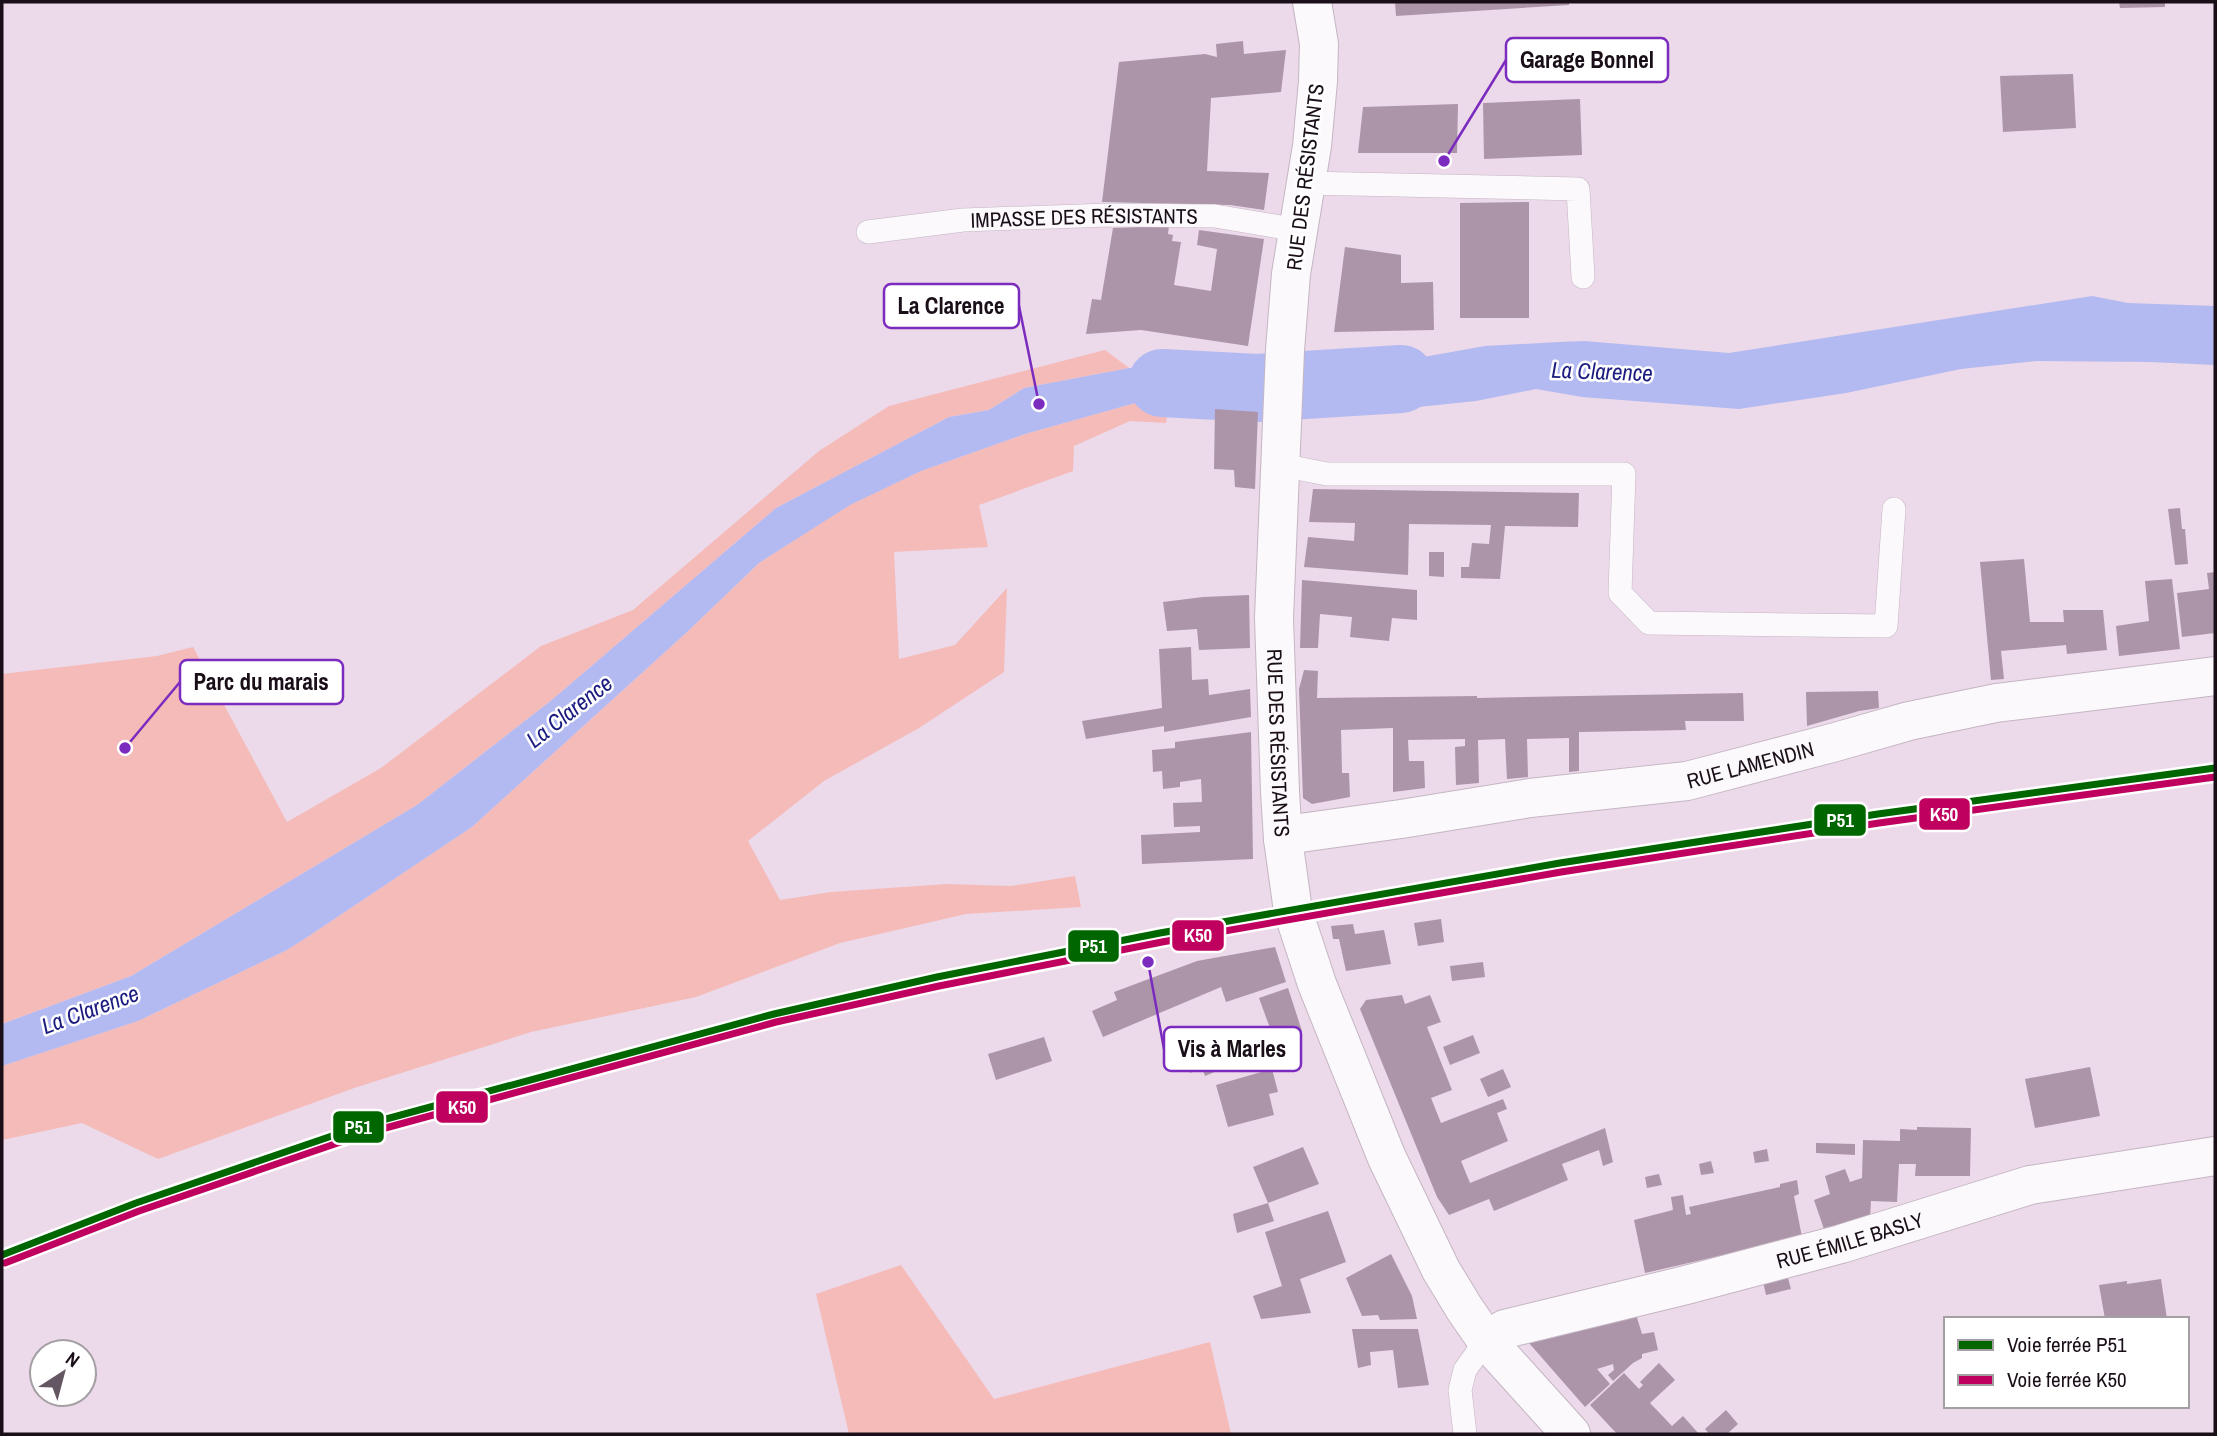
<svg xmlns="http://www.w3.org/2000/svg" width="2217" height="1436" font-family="'Archivo Narrow',sans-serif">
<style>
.green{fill:#f5bbb9}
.water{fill:#b3baf1}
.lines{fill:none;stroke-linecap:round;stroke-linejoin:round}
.river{stroke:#b3baf1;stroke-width:68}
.building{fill:#ac95a9}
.service-casing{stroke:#c4b6c3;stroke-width:24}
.minor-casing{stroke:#c4b6c3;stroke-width:40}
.secondary-casing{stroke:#c4b6c3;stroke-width:40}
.service{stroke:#fcf9fc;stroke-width:23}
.minor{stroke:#fcf9fc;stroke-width:38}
.secondary{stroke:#fcf9fc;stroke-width:38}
.rail-1-casing{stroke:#fff;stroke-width:12}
.rail-2-casing{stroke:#fff;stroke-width:12}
.rail-1{stroke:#060;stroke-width:7}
.rail-2{stroke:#bf005f;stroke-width:7}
.labels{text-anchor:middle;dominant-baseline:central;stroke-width:5;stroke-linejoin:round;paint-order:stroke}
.street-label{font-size:21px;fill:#1a0f19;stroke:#fff}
.water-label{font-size:23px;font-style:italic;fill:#1b1b80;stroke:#fff}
.leader{fill:none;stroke:#7b2cbf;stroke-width:2.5}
.callout-dot{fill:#7b2cbf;stroke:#fff;stroke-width:2.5}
.callout{fill:#fff;stroke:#7b2cbf;stroke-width:2.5}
.callout-label{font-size:23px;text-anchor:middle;font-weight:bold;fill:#1a0f19}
.line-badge{stroke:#fff;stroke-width:2.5}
.badge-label{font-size:19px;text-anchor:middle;font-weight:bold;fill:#fff}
</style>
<rect width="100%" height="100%" fill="#ecd9e9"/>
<g class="green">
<path d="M1105,350L1129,368L1024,388L989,410L949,417L776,508L553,699L417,805L131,976L2,1024V674L157,656L193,647L287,822L381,768L541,646L633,610L819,451L889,406Z"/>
<path d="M1169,400L1166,423L1130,421L1074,446L1073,471L979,505L988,547L894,552L899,659L955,645L1007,588L1004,672L919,728L824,781L748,841L780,900L831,892L947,884L1011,886L1075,876L1081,907L966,914L840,943L696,997L531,1032L357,1087L158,1159L82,1123L2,1140V1066L138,1021L287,950L309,936L472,827L686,633L759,563L849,505L921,471L1025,434L1139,402Z"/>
<path d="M901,1265L994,1399L1210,1342L1231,1434H849L816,1294Z"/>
</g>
<g class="water">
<path d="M2092,296L2128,303L2215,306V365L2150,362L2037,361L1961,369L1846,393L1739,409L1582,397L1536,389L1476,401L1399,409L1308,412L1310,370L1334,373L1485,346L1559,342L1584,341L1729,353Z"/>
<path d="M1129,368H1168L1258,377V412L1215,409L1189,402L1169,400L1139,402L1025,434L921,471L850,505L759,563L686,633L472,827L309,936L287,950L138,1021L2,1066V1024L131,976L417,805L553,699L776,508L949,417L989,410L1024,388Z"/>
</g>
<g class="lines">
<path class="river" d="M1162,383L1257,388L1401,379"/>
</g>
<g class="building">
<path d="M1395,2H1569V5L1396,16Z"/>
<path d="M2119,2H2165V7L2120,8Z"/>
<path d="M1243,41L1244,54L1286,50L1281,92L1211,98L1207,171L1269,173L1264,210L1230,205L1102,202L1119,62L1205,54L1217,57L1216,44Z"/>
<path d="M2073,74L2076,128L2003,132L2000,76Z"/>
<path d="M1580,99L1582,155L1484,159L1483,103Z"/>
<path d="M1458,104L1457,153H1358L1363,107Z"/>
<path d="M1529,202V318H1460V203Z"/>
<path d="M1169,226L1168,234L1173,235L1172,241L1181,242L1174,285L1211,291L1217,249L1197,245L1199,230L1264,239L1248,346L1141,330L1086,334L1092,299L1101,300L1113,228Z"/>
<path d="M1345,247L1401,255V283L1433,282L1434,330L1334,332Z"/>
<path d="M1215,409L1258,412L1255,489L1235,487L1234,470L1214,469Z"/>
<path d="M1313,489L1579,493L1578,527L1505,526L1500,579L1461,578V567H1469L1472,543L1489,544L1491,525L1409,524L1408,575L1304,567L1308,537L1354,541L1355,523L1309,522Z"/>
<path d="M2180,508L2182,529H2185L2188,564L2175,565L2168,509Z"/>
<path d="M1429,552H1444V577L1429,576Z"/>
<path d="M2024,559L2030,622H2064L2063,610H2103L2107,650L2067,654L2066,645L2001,651L2004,679L1991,680L1980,562Z"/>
<path d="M2215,572V633L2182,637L2177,593L2209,589L2207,573Z"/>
<path d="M2172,579L2180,649L2119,656L2116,626L2149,621L2145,581Z"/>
<path d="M1302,580L1417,590V620L1392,618L1389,641L1350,637L1352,617L1320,614L1318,648H1300Z"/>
<path d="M1249,595L1250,648L1199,650L1197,629L1167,631L1163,602L1203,597Z"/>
<path d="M1191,647L1192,680L1208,679L1209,695L1250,689L1251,717L1164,732V726L1086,739L1082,721L1162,708L1159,649Z"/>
<path d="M1304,670L1318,671L1317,698L1477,696V698L1743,693L1744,721H1685L1686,730L1579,732V771L1569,772V738L1527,739L1528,777L1507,779L1505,739L1478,740L1479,783L1456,785L1455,747L1465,746V739L1408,740L1409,761H1424L1425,788L1393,792V728L1341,730L1342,773H1349L1350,797L1312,804L1303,798L1299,689Z"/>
<path d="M1878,691L1879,708L1859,711L1807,726L1806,692Z"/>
<path d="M1251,732L1253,859L1142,864L1141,835L1200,832V826L1174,827L1173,803L1202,802L1201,779L1180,782V787L1163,789L1162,771L1153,772L1152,750L1175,748V742Z"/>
<path d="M1441,919L1444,942L1418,946L1414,923Z"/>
<path d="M1353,924L1355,934L1384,930L1391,964L1346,971L1339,939H1333L1331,926Z"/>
<path d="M1275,947L1286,982L1226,1002L1221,987L1103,1037L1092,1011L1117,1000L1114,992L1197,961Z"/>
<path d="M1483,962L1485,977L1452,981L1450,966Z"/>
<path d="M1288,988L1302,1031L1274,1039L1259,998Z"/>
<path d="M1402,995L1405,1004L1430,995L1441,1022L1427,1027L1452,1090L1431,1098L1441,1123L1503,1099L1507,1109L1497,1113L1508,1141L1461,1161L1470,1183L1605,1128L1613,1162L1603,1166L1599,1150L1562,1164L1568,1180L1494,1211L1489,1199L1449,1215L1437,1197L1360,1009L1366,1000Z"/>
<path d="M1187,1030L1201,1063L1232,1051L1236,1063L1205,1076L1202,1068L1190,1073L1174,1034Z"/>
<path d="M1473,1035L1480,1053L1450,1065L1443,1047Z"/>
<path d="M1044,1037L1052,1061L996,1080L988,1054Z"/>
<path d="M2090,1067L2100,1116L2035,1128L2025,1079Z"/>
<path d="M1272,1069L1278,1092L1269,1094L1274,1115L1228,1127L1216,1085Z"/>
<path d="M1503,1069L1511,1087L1488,1097L1480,1079Z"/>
<path d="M1917,1127L1971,1128L1970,1176H1915L1916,1164H1899L1897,1202L1871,1201L1870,1218L1825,1232L1814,1200L1830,1194L1825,1176L1845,1169L1850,1182L1862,1178L1863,1140L1900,1141V1129L1917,1130Z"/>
<path d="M1816,1143L1855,1144V1155L1816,1153Z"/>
<path d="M1303,1147L1319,1184L1268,1203L1274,1221L1237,1233L1233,1214L1268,1203L1253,1167Z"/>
<path d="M1767,1149L1769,1161L1755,1163L1753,1152Z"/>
<path d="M1711,1161L1714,1173L1701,1175L1699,1164Z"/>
<path d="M1659,1174L1662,1185L1647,1188L1645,1177Z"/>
<path d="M1797,1180L1799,1194L1794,1196L1802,1237L1645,1273L1634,1220L1673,1210L1671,1197L1683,1195L1686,1215L1691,1214L1689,1207L1780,1187V1184Z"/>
<path d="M1328,1211L1346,1262L1300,1279L1311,1313L1261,1319L1253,1296L1282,1286L1265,1232Z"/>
<path d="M1391,1254L1412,1296L1417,1319L1380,1320L1378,1315L1362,1316L1346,1278Z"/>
<path d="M1786,1271L1791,1289L1766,1295L1762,1277Z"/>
<path d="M2161,1279L2167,1319H2105L2099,1285L2127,1281V1284Z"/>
<path d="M1634,1308L1642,1334L1654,1332L1658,1350L1642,1354V1358L1633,1363L1613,1381L1608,1375L1614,1370L1613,1364L1597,1369L1610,1384L1585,1407L1529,1343Z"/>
<path d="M1352,1329H1418L1429,1385L1398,1388L1393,1350L1370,1352L1371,1365L1358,1368Z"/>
<path d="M1659,1363L1675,1380L1650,1403L1672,1426L1683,1416L1699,1434H1617L1590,1405L1624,1373L1639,1389L1643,1385L1640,1382Z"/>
<path d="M1726,1410L1738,1424L1727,1434H1709L1705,1429Z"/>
</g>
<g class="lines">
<defs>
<g id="service">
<path d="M1305,183L1578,189L1583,277"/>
<path id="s1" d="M868,232L963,220L1109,215L1215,216L1298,230"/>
<path d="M1281,465L1327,474H1624L1620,593L1649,623L1886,626L1894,509"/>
<path d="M1465,1434L1460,1390L1465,1370L1486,1340"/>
</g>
<g id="minor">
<path id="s2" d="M1283,839L1300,833L1401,819L1530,798L1687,781L1832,743L1909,721L1996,703L2215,676"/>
<path id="s3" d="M1486,1340L1505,1329L1686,1285L1841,1244L2030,1185L2215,1156"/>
</g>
<g id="secondary">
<path id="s4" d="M1312,2L1319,44L1318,81L1312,146L1291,274L1285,350L1274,618L1280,792L1283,839L1293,911L1317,984L1387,1158L1441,1270L1464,1308L1486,1340L1571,1434"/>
</g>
</defs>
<use href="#service" class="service-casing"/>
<use href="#minor" class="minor-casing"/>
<use href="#secondary" class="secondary-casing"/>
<use href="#service" class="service"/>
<use href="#minor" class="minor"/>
<use href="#secondary" class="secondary"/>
<defs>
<path id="rail-1" d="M2,1255L136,1203L364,1125L774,1014L937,977L1160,933L1560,863L1878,814L2215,768"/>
<path id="rail-2" d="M5,1263L139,1211L367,1133L776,1022L939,986L1162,942L1561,872L1879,823L2215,777"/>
</defs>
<use href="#rail-1" class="rail-1-casing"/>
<use href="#rail-2" class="rail-2-casing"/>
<use href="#rail-1" class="rail-1"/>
<use href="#rail-2" class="rail-2"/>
</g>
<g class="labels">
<g class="street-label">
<text transform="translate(1305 177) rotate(-83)">RUE DES RÉSISTANTS</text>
<text stroke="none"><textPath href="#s1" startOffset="217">IMPASSE DES RÉSISTANTS</textPath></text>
<text stroke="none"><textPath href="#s4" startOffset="744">RUE DES RÉSISTANTS</textPath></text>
<text stroke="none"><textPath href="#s2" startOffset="474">RUE LAMENDIN</textPath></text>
<text stroke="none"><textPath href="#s3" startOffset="378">RUE ÉMILE BASLY</textPath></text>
</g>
<g class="water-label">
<text transform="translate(1602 371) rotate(2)">La Clarence</text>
<text transform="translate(569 711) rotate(-38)">La Clarence</text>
<text transform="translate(90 1009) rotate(-20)">La Clarence</text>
</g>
</g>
<path class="leader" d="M1444 161L1506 60M1039 404L1019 306M125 748L180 682M1148 962L1164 1049"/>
<g class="callout-dot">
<circle cx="1444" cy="161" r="7"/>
<circle cx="1039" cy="404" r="7"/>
<circle cx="125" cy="748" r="7"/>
<circle cx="1148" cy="962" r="7"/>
</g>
<g class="callout">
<rect x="1506" y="38" width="162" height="44" rx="7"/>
<rect x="884" y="284" width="135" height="44" rx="7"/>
<rect x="180" y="660" width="163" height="44" rx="7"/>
<rect x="1164" y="1027" width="137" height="44" rx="7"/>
</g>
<g class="callout-label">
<text x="1587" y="68">Garage Bonnel</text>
<text x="951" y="314">La Clarence</text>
<text x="261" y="690">Parc du marais</text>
<text x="1232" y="1057">Vis à Marles</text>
</g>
<g class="line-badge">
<rect x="1918" y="797" width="53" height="34" rx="7" fill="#bf005f"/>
<rect x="1813" y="803" width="54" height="34" rx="7" fill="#060"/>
<rect x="1171" y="919" width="54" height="33" rx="7" fill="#bf005f"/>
<rect x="1067" y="929" width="53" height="34" rx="7" fill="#060"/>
<rect x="435" y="1090" width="54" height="34" rx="7" fill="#bf005f"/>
<rect x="332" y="1110" width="53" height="34" rx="7" fill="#060"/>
</g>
<g class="badge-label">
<text x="1944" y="821">K50</text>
<text x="1840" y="827">P51</text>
<text x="1198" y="942">K50</text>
<text x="1093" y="953">P51</text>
<text x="462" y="1114">K50</text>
<text x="358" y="1134">P51</text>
</g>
<rect width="2217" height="1436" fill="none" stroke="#1a0f19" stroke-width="7"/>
<rect x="1944" y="1317" width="245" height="91" fill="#ffffff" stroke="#a39fa3" stroke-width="2"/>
<rect x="1958" y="1340" width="35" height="10" fill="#006600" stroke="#a39fa3" stroke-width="2"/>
<text x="2007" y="1352" font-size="21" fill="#1a0f19">Voie ferrée P51</text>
<rect x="1958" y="1375" width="35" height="10" fill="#bf005f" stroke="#a39fa3" stroke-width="2"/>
<text x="2007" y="1387" font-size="21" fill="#1a0f19">Voie ferrée K50</text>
<g transform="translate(63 1373) rotate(36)"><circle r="33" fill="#ffffff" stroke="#a39fa3" stroke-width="2"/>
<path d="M0-5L12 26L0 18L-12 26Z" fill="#645662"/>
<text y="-10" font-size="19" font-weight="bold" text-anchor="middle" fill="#1a0f19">N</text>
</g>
</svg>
